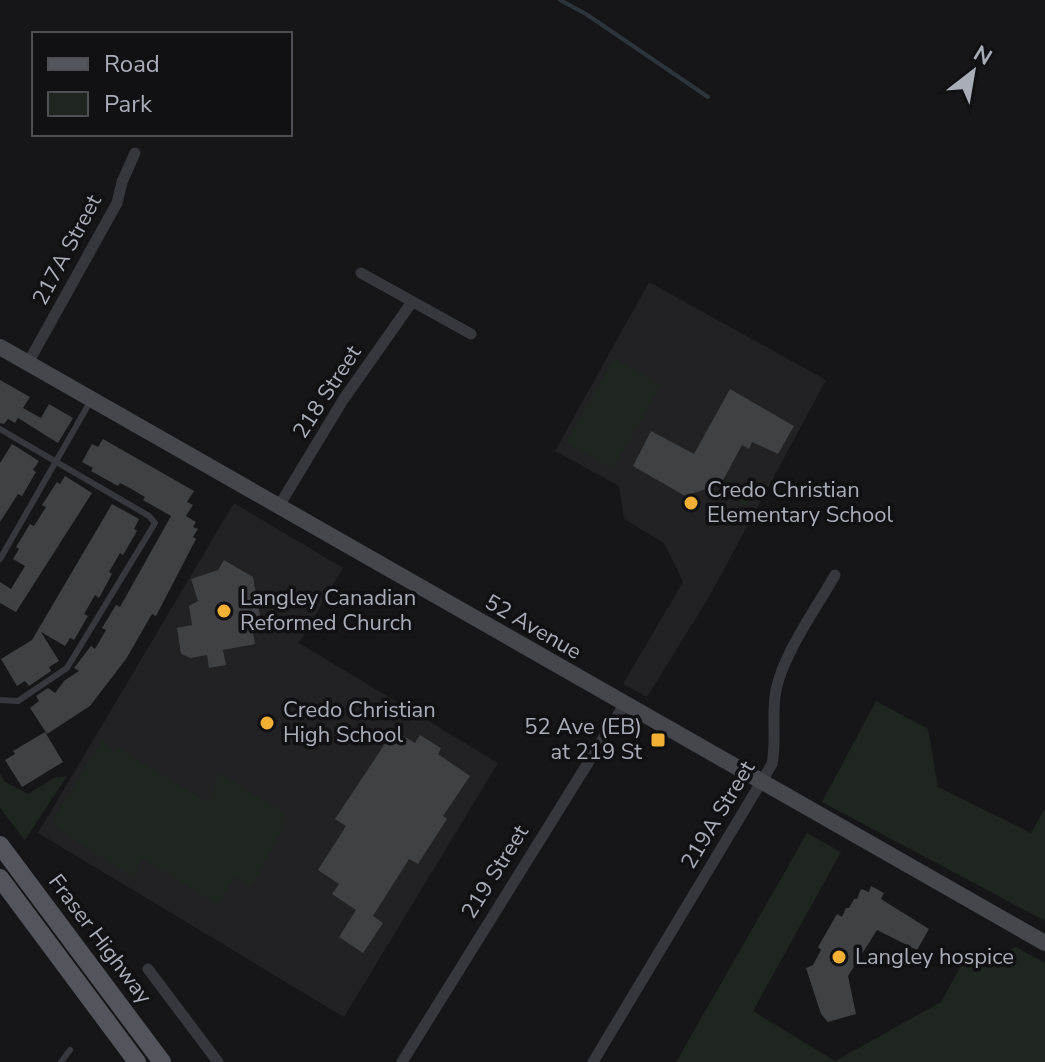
<svg xmlns="http://www.w3.org/2000/svg" width="1045" height="1062" font-family="'Nunito Sans',sans-serif">
<style>
.built{fill:#222225}
.green{fill:#1e261f}
.lines{fill:none;stroke-linecap:round;stroke-linejoin:round}
.stream{stroke:#2c353c;stroke-width:4}
.building{fill:#404145}
.lane{stroke:#37383d;stroke-width:6}
.street{stroke:#37383d;stroke-width:11}
.secondary{stroke:#45474d;stroke-width:16}
.primary{stroke:#53555c;stroke-width:18}
.poi-dot{fill:#f2b134;stroke:#111113;stroke-width:3}
.labels{text-anchor:middle;dominant-baseline:central;stroke-width:7;stroke-linejoin:round;paint-order:stroke}
.street-label{font-size:22px;fill:#a8adb8;stroke:#111113}
.poi-label{font-size:22px;fill:#a8adb8;stroke:#111113;text-anchor:start}
</style>
<rect width="100%" height="100%" fill="#161618"/>
<g class="built">
<path d="M649,282L826,380L709,597L647,697L623,684L683,582L664,543L624,519L619,486L555,451Z"/>
<path d="M234,503L343,568L299,643L498,763L344,1017L38,833Z"/>
</g>
<g class="green">
<path d="M614,358L661,385L613,469L566,443Z"/>
<path d="M728,478L755,493L747,507L720,492Z"/>
<path d="M876,701L928,729L938,787L1031,833L1045,808V921L822,802Z"/>
<path d="M103,739L113,753L117,747L209,803L219,773L285,813L284,827L251,887L235,877L218,905L142,858L134,878L60,830L53,820Z"/>
<path d="M0,773L4,781L28,794L54,778L67,776L25,840L0,808Z"/>
<path d="M807,833L841,852L753,1011L835,1061L941,1002L961,966L1016,947L1045,963V1062H676Z"/>
</g>
<g class="lines">
<path class="stream" d="M560,0L586,14L708,97"/>
</g>
<g class="building">
<path d="M0,380L30,397L23,408L41,418L49,404L73,418L58,443L18,418L15,423L8,419L4,424L0,423Z"/>
<path d="M730,389L794,426L778,454L752,442L749,449L742,445L721,484L685,496L633,466L651,431L694,454Z"/>
<path d="M103,439L194,491L187,502L193,505L186,516L196,522L193,527L198,529L193,537L196,539L156,616L152,614L126,659L90,706L47,734L30,708L39,701L36,696L48,688L55,693L65,680L79,671L74,668L91,646L95,649L106,630L102,628L116,605L120,607L171,516L143,500L145,497L128,487L120,483L118,486L91,471L93,468L82,462L92,444L98,447Z"/>
<path d="M12,444L39,461L33,470L36,472L22,496L18,494L0,522V463Z"/>
<path d="M65,476L92,493L16,612L0,603V582L11,589L25,566L13,559L19,549L16,547L30,524L34,526L46,507L42,505L57,482L60,484Z"/>
<path d="M112,504L139,519L134,529L137,531L123,555L120,553L109,572L112,574L99,598L95,595L84,614L88,616L74,640L70,638L65,646L41,632L59,661L49,667L51,671L29,686L25,681L17,686L1,659L32,640Z"/>
<path d="M224,560L253,577L260,616L250,618L255,644L223,650L226,665L209,668L207,655L191,658L181,654L177,628L192,625L189,606L198,601L191,579L218,570Z"/>
<path d="M394,730L415,743L420,735L441,748L438,754L470,776L443,816L447,819L418,864L409,859L373,916L383,923L363,953L339,937L356,910L332,894L339,884L318,870L346,826L335,819Z"/>
<path d="M45,732L63,762L22,787L5,760L15,754L13,751Z"/>
<path d="M871,886L884,893L881,899L929,929L917,950L877,930L848,976L856,1014L828,1022L821,1014L806,968L813,965L821,950L818,947L837,914L842,917L846,908H849L854,899H857L861,889L869,892Z"/>
</g>
<g class="lines">
<g class="lane">
<path d="M0,429L149,516L155,523L67,668L18,701L0,700"/>
<path d="M0,559L90,402"/>
<path d="M61,1062L70,1050"/>
</g>
<g class="street">
<path d="M361,273L471,334"/>
<path d="M28,363L117,203L122,182L135,153"/>
<path d="M279,506L343,400L412,302"/>
<path d="M148,969L218,1062"/>
<path d="M402,1062L624,705"/>
<path d="M593,1062L772,764C777,740 771,714 776,690C784,652 816,609 835,575"/>
</g>
<path class="secondary" d="M0,347L1045,943"/>
<g class="primary">
<path d="M0,845L162,1062"/>
<path d="M0,878L137,1062"/>
</g>
</g>
<g class="poi-dot">
<circle cx="691" cy="503" r="8"/>
<circle cx="224" cy="611" r="8"/>
<circle cx="267" cy="723" r="8"/>
<rect x="650" y="732" width="16" height="16" rx="4"/>
<circle cx="839" cy="957" r="8"/>
</g>
<g class="labels">
<g class="street-label">
<text transform="translate(67 250) rotate(-62)">217A Street</text>
<text transform="translate(327 392) rotate(-57)">218 Street</text>
<text transform="translate(533 627) rotate(30)">52 Avenue</text>
<text transform="translate(718 815) rotate(-59)">219A Street</text>
<text transform="translate(495 872) rotate(-58)">219 Street</text>
<text transform="translate(100 939) rotate(53)">Fraser Highway</text>
</g>
<g class="poi-label">
<text x="707" y="490">Credo Christian<tspan x="707" dy="25">Elementary School</tspan></text>
<text x="240" y="598">Langley Canadian<tspan x="240" dy="25">Reformed Church</tspan></text>
<text x="283" y="710">Credo Christian<tspan x="283" dy="25">High School</tspan></text>
<text x="642" y="727" text-anchor="end">52 Ave (EB)<tspan x="642" dy="25">at 219 St</tspan></text>
<text x="855" y="957">Langley hospice</text>
</g>
</g>
<rect x="32" y="32" width="260" height="104" fill="#111113" stroke="#4d4f55" stroke-width="2"/>
<rect x="48" y="58" width="40" height="12" fill="#53555c" stroke="#4d4f55" stroke-width="2"/>
<text x="104" y="72" font-size="24" fill="#a8adb8">Road</text>
<rect x="48" y="92" width="40" height="24" fill="#1e261f" stroke="#4d4f55" stroke-width="2"/>
<text x="104" y="112" font-size="24" fill="#a8adb8">Park</text>
<g transform="translate(973 72) rotate(31)" stroke="#111113" stroke-width="6" paint-order="stroke">
<path d="M0-6L14 30L0 20L-14 30Z" fill="#a8adb8"/>
<text y="-12" font-size="22" font-weight="bold" text-anchor="middle" fill="#a8adb8">N</text>
</g>
</svg>
